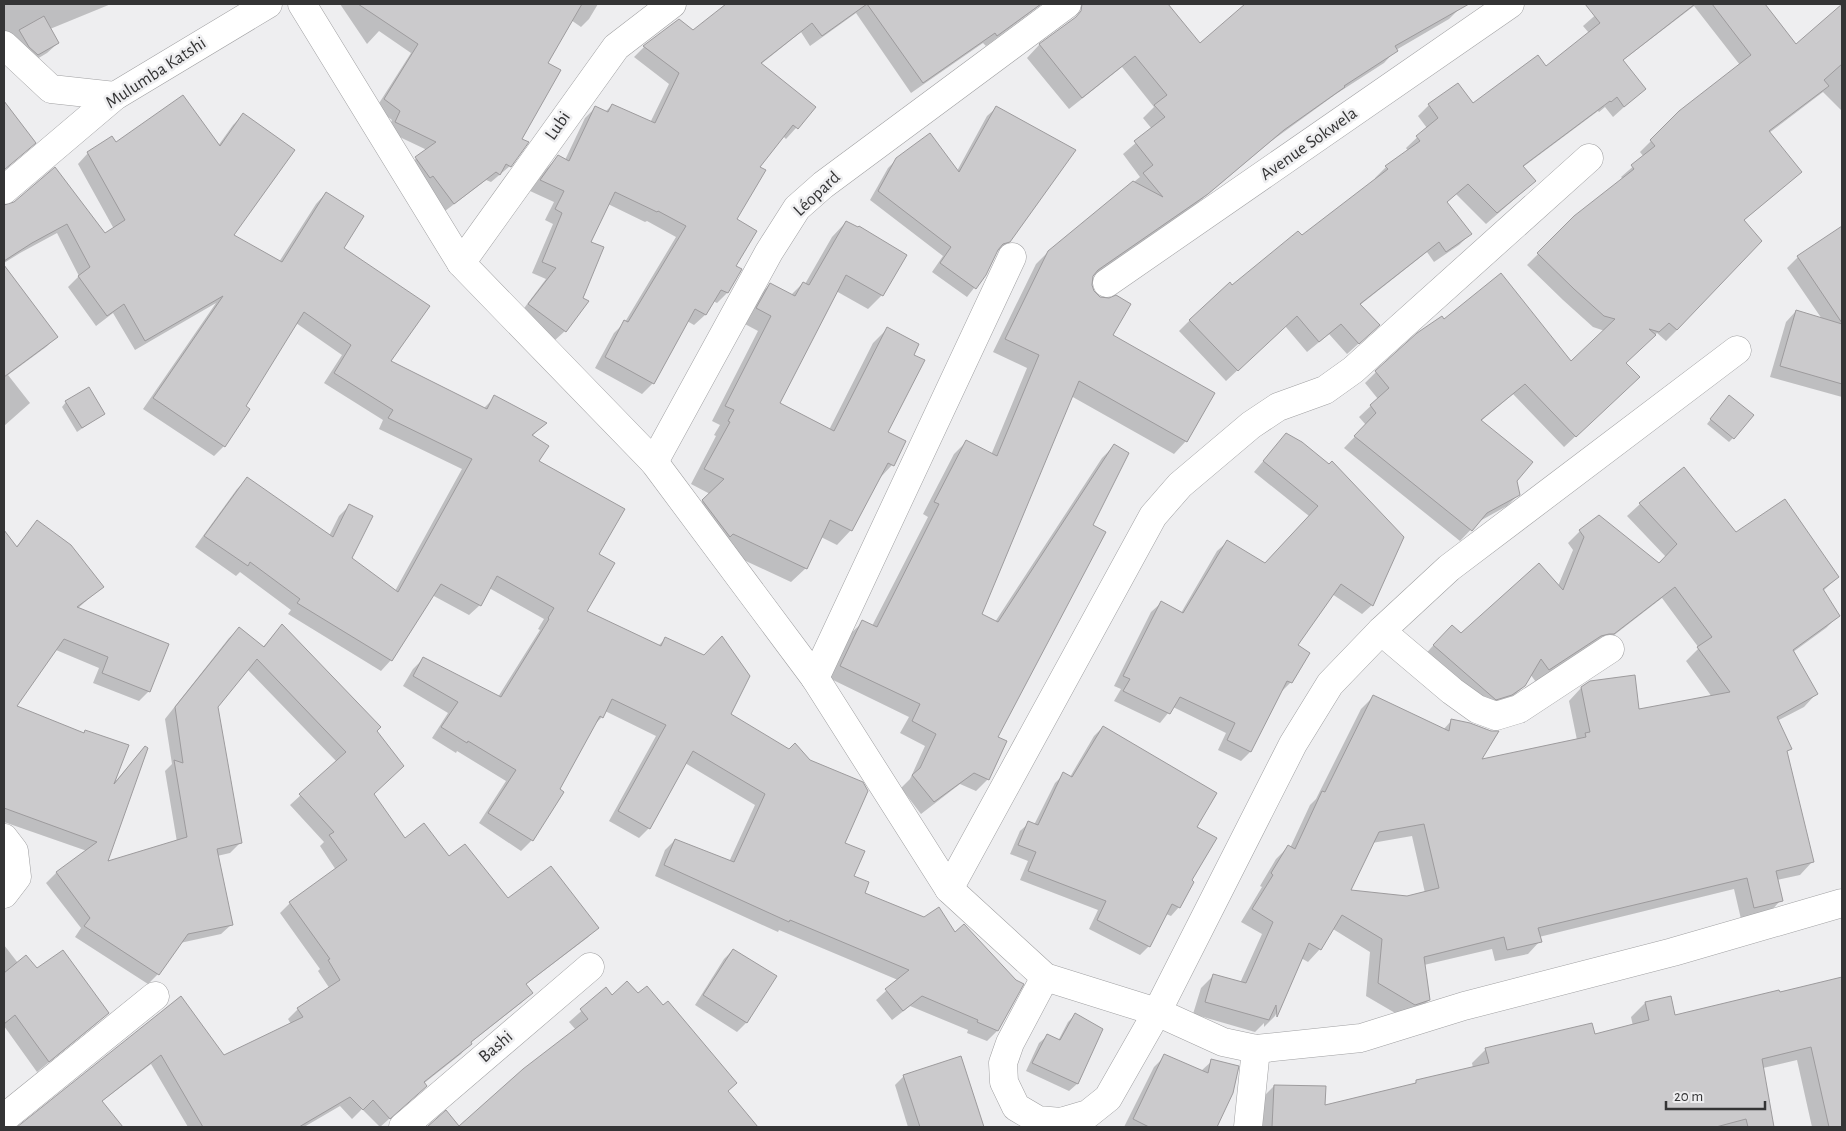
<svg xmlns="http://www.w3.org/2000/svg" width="1846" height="1131" font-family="'Alegreya Sans',sans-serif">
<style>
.shadow{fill:#0003;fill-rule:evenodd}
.building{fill:#cbcacc;stroke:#9d9b9d;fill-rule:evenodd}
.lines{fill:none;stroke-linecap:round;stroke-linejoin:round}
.street-casing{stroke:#a0a0a2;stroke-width:29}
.street{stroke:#fff;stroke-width:28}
.labels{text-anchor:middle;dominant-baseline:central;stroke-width:5;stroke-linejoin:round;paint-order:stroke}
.street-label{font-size:18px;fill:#343435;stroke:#eeeef0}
</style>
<rect width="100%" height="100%" fill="#eeeef0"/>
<g class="shadow">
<path d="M4,4H111L50,29L58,43L47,53L27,65L19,57L4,31Z"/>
<path d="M340,4H598L589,19L581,27L571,20L547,64L510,166L491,182L486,180L445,211L407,166L427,150L387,131L392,120L376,108L411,53L379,31L367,44Z"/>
<path d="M728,4H1042L986,46L983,43L911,93L856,13L810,46L801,32L761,64L815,107L786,139L783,136L758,167L735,219L734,266L727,293L717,303L713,301L705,315L694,325L687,321L653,383L642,394L595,368L614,333L625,322L676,237L647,221L645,222L608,204L590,242L565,331L554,341L519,315L546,279L532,273L553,224L545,220L554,202L530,191L547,168L558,157L565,160L585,118L596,107L605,112L612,105L650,123L669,84L634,57L644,47L693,31Z"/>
<path d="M1110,4H1166L1200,45L1247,4H1254L1269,22L1293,4H1459L1461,7L1449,19L1396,50L1384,63L1336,94L1270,142L1194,206L1092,277L1090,285L1111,335L1186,441L1174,454L1071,396L981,615L995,622L1102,458L1114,446L1092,525L996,737L988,779L976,791L960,784L921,814L901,788L910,779L925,746L900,733L909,717L829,678L850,634L863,622L872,626L928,517L923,514L954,454L967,441L991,455L1027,368L993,352L1036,264L1049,251L1140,177L1123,154L1152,129L1143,118L1154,107L1122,67L1069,109L1027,58L1039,45L1072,21L1079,29Z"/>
<path d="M1608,4H1764L1796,46L1842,5V111L1823,92L1769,133L1801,172L1743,221L1677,330L1666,341L1657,333L1625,363L1627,388L1564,447L1513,394L1481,421L1516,481L1519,494L1507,506L1478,522L1460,541L1344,448L1366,425L1359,417L1378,399L1365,383L1376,372L1444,321L1571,363L1605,331L1593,327L1563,300L1527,265L1575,217L1623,179L1621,177L1644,157L1640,152L1680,112L1740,65L1694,6L1622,61L1644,89L1613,117L1605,107L1599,112L1598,111L1523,167L1535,181L1486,224L1456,194L1446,203L1470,234L1459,245L1434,262L1427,252L1360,305L1367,336L1347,354L1329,334L1307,352L1285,326L1226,381L1179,331L1190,320L1232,286L1302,237L1376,180L1375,178L1386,167L1408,151L1406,148L1427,128L1418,116L1429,105L1472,104L1546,67L1589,33L1583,26Z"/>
<path d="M4,103L34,143L4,170Z"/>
<path d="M996,108L1010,241L1001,250L996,251L985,274L967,297L932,272L943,256L870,200L888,168L897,159L957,171L987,116Z"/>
<path d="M243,115L232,235L279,262L316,204L326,193L343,248L389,362L484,408L495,397L545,424L531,437L537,461L597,555L586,611L658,646L666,638L730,715L843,843L852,877L863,893L997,1031L987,1041L967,1033L968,1030L910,1006L892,1020L876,1000L898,980L779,930L778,932L655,876L665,850L675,840L729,862L755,805L685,763L649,828L639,838L609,821L656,736L605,711L602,717L594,725L558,790L563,793L532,840L521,851L479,823L506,781L457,751L456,753L432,738L448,713L403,686L413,669L423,659L498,697L540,630L538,629L544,619L489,588L480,605L469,615L432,595L391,660L381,671L288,614L291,610L240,572L236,576L195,547L237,489L247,479L329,536L339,516L349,506L351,558L395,591L462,469L379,429L383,420L324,383L342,355L296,323L244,406L224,446L214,456L143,409L216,303L135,350L113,313L96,326L68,287L79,276L57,233L20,253L4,263V232L15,224L16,202L105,234L114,229L78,164L88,153L116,144L218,146L233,125Z"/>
<path d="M846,222L882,295L868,309L836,291L778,404L829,430L873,343L887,329L886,432L892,465L878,480L851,530L837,545L821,537L806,568L791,582L718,548L688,515L710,494L691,484L716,436L714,435L720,425L712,421L758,331L743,323L756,299L770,284L791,295L803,283L805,284L832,237Z"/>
<path d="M1842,228V397L1770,377L1786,322L1796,311L1822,319L1787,268L1798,257Z"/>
<path d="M4,267L56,337L46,347L8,375L30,403L4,426Z"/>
<path d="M1725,401L1733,438L1729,442L1707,424Z"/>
<path d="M66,402L104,413L77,432L62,407Z"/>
<path d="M1286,434L1372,605L1362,614L1332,594L1296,646L1309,653L1291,682L1281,692L1250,752L1241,761L1218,750L1226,733L1173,707L1160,723L1114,701L1121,689L1114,686L1151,612L1161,603L1181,613L1217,551L1227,542L1265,564L1309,516L1254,472Z"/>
<path d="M1684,469L1736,534L1838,577L1823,591L1838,616L1826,628L1793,652L1816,694L1804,707L1777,721L1812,862L1800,875L1777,880L1781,900L1769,913L1741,919L1734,889L1539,937L1540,941L1528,954L1495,961L1492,949L1424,965L1429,1000L1416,1012L1402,1017L1366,996L1370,952L1333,929L1320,949L1308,962L1301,958L1275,1016L1264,1027V1023L1255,1032L1193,1014L1201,988L1214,975L1240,983L1262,934L1241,922L1262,887L1260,886L1276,859L1288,847L1290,848L1310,805L1316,799L1361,709L1373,697L1443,730L1452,720L1480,760L1577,740L1569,701L1581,688L1638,710L1712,697L1686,661L1699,648L1662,598L1600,646L1536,682L1530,674L1524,686L1511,699L1499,707L1422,658L1439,639L1461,635L1558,586L1573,550L1568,543L1580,531L1659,565L1666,557L1627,516L1640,504ZM1412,836L1425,893L1407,897L1349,891L1372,843Z"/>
<path d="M38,522L102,587L77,609L149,691L139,701L93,683L99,668L56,650L15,707L82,734L85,731L113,784L145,747L106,863L177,842L165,771L172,764L165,719L229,638L239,629L263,647L282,625L375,731L373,794L405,839L448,858L508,900L597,928L587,938L525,985L531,993L521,1003L470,1043L461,1054L423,1084L415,1096L380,1127L362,1109L352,1119L340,1106L304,1127H188L151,1064L101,1102L121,1127H19L180,997L224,1057L291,1024L288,1019L298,1009L330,989L318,971L320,969L280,913L290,903L336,870L320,846L324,842L290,805L337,762L247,669L217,707L240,843L230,853L217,856L232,924L221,934L180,943L158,974L148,984L75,937L81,928L46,883L56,873L87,851L4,822V532L16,547Z"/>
<path d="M1103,727L1195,828L1190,881L1179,907L1171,916L1166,914L1149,946L1140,955L1089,929L1098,910L1020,880L1028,861L1010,854L1020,831L1029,823L1034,825L1055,783L1064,774L1070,777L1094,736Z"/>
<path d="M4,945L18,963L37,970L107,1013L96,1024L37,1072L4,1026Z"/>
<path d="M733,950L775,977L746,1023L737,1032L695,1005L724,959Z"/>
<path d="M1842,978V1127H1812L1797,1060L1763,1068L1773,1127H1259L1260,1100L1274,1086L1324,1107L1412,1085L1416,1082L1473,1068L1472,1063L1486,1049L1594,1036L1633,1026L1631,1017L1645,1003L1674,1017Z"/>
<path d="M606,989L612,997L727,1092L757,1127H459L524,1070L576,1030L569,1022Z"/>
<path d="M1075,1015L1102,1029L1077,1084L1069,1091L1026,1071L1039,1043L1047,1036L1058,1041L1068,1022Z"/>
<path d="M1165,1056L1201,1071L1212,1061L1232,1093L1215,1127H1124L1154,1067Z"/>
<path d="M961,1058L983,1127H908L895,1085L904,1076Z"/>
</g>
<g class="building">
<path d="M358,4H582L548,63L561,70L522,139L529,142L511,167L506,164L500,175L496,172L454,204L433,176L430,178L415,157L436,142L395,122L400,111L384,99L418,44Z"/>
<path d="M726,4H867L822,36L812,23L761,63L816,107L798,129L793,125L760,167L766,170L737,219L757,231L736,266L742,269L728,293L721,290L706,315L695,309L654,384L605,357L624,320L628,322L686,226L658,211L657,212L615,192L591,242L604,247L583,298L589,301L566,332L528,304L556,268L542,262L562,213L555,209L564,191L540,180L558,155L569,161L595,106L608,112L612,104L655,123L679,73L643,46L679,19L693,30Z"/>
<path d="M867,4H1041L997,36L995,33L923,83Z"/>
<path d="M1082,4H1168L1200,43L1245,4H1469L1395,46L1398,51L1344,86L1345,87L1284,130L1208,194L1098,270L1093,276L1092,285L1094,291L1100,297L1109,298L1116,295L1131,304L1113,335L1215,393L1187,442L1079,381L982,614L998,622L1114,444L1129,453L1093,525L1106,532L998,737L1007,741L989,780L974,773L934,802L912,775L920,768L936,734L912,721L920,704L840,666L862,620L877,627L939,504L934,502L966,440L997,456L1039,355L1005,339L1048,251L1133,181L1163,197L1143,173L1153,165L1134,141L1165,117L1154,105L1167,95L1135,56L1082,98L1039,44L1076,17L1081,11Z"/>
<path d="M1585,4H1695L1623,60L1646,89L1624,107L1617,97L1611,102L1610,101L1523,166L1536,181L1497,213L1468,184L1447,202L1472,234L1446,252L1439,242L1360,304L1380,325L1359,344L1341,324L1319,342L1297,316L1238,371L1189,320L1230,282L1232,285L1298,231L1302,235L1388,169L1385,166L1420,141L1416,136L1438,118L1428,104L1458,83L1473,103L1538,55L1546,66L1600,23Z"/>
<path d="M1712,4H1765L1796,44L1842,4V64L1824,80L1829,86L1769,131L1802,172L1744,220L1762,241L1677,330L1669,323L1659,332L1649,329L1656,335L1626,363L1640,377L1576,437L1525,384L1481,420L1533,462L1517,481L1520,495L1487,513L1472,531L1354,436L1376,413L1370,405L1389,388L1375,371L1417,333L1442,316L1444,319L1501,273L1571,361L1615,319L1604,316L1574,289L1537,253L1574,216L1634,169L1631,165L1655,146L1650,140L1679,111L1751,55Z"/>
<path d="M44,16L59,43L38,55L29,47L19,30Z"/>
<path d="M183,95L220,146L243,113L295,150L234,235L282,262L326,192L364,216L344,248L430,306L391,361L487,409L494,395L547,423L532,435L549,446L539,461L625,509L599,554L615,563L587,611L661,646L665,637L704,655L722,636L750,676L731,714L789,749L795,743L810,760L863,782L868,791L845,843L865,851L854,876L869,882L865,893L924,917L939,907L955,932L964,924L1016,980L1024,984L998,1031L977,1022L978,1020L922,996L903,1011L885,989L909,970L790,920L789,922L664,865L675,839L734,862L765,794L693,751L650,829L618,811L666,725L612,699L603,718L600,716L560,789L564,792L533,841L488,813L516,770L468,741L467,743L441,727L458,702L413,676L423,657L501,697L549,619L548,618L554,608L497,576L481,606L441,584L392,661L297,603L300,599L250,562L248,566L204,536L247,477L333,537L349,504L373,516L352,558L398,592L472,459L388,418L393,410L334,373L351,345L304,312L246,406L250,409L225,447L153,398L223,296L145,341L124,304L107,316L78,276L90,267L67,224L32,243L4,261V205L14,202L55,167L105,233L125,220L87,152L112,136L116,142Z"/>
<path d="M4,101L36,143L4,170Z"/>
<path d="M996,106L1076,150L1010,242L1003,244L998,250L986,275L976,289L940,263L951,247L878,191L896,158L930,133L959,172Z"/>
<path d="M846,221L858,227L859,226L907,255L883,296L846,275L780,403L834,431L887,327L919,344L914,355L925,360L888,432L906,441L894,466L888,463L852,531L830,520L807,569L733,534L730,537L702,500L724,479L704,469L730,422L728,421L734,410L725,406L771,316L756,308L770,283L795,296L803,282L809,285Z"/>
<path d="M1842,226V323L1797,256Z"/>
<path d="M4,265L58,337L4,377Z"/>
<path d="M1796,310L1842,324V384L1780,366Z"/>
<path d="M89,387L105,414L82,428L65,401Z"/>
<path d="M1729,395L1754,415L1734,439L1710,419Z"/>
<path d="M1286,433L1302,442L1329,464L1332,461L1404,537L1373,606L1341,584L1298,645L1310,653L1292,683L1287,681L1251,752L1227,740L1235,723L1180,697L1170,714L1123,691L1130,679L1123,676L1161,601L1183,613L1227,540L1265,563L1318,506L1263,461Z"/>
<path d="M1684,467L1736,532L1785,499L1839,577L1823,589L1840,616L1793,650L1818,694L1777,717L1792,749L1787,751L1814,862L1776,871L1783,901L1754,908L1747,878L1538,928L1542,942L1507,950L1504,937L1424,957L1430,1000L1415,1005L1378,983L1382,939L1342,915L1321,950L1309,943L1277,1017L1276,1005L1269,1020L1205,1002L1213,974L1246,983L1273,922L1252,909L1273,875L1271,873L1288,845L1295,849L1322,791L1325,792L1373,695L1449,731L1451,719L1470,723L1491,731H1499L1482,759L1586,737L1585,733L1590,732L1581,687L1590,681L1635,675L1639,709L1730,692L1697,647L1712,637L1675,587L1614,634H1609L1601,636L1549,670L1541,659L1525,686L1512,695L1496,700L1433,645L1452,625L1461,633L1539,563L1563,590L1584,537L1579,530L1599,515L1659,563L1677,544L1639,503ZM1424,824L1439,888L1407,896L1351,890L1379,832Z"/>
<path d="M37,520L71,545L104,587L77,607L169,644L150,692L102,673L108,657L64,639L17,706L84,733L85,730L129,745L114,784L145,746L148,748L108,861L187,837L174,760L183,763L175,707L239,627L264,647L282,624L381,727L377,731L404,766L374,794L405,838L424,823L449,856L465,844L508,898L551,866L599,928L526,984L533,993L471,1042L472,1044L424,1082L427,1086L390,1119L373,1100L363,1110L350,1097L299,1127H203L161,1055L102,1101L123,1127H17L181,996L224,1055L303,1017L297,1008L340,980L328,960L330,959L289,902L347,860L329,835L334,832L299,794L346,752L257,659L218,707L242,843L217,849L233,925L188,934L159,975L84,926L90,918L56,872L97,842L4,808V530L17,547Z"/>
<path d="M1103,726L1217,793L1197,827L1217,838L1192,880L1194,882L1180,908L1172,904L1150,947L1097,920L1106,901L1028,871L1036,852L1018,845L1028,821L1038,825L1063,772L1072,777Z"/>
<path d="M733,949L777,976L747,1023L703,995Z"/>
<path d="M63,950L109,1013L49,1062L15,1015L4,1024V973L26,955L37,968Z"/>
<path d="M1842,977V1127H1829L1811,1047L1762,1059L1774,1127H1748L1746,1119L1716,1127H1272L1274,1085L1326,1086L1325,1105L1416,1083V1080L1489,1063L1485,1048L1592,1023L1595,1034L1649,1020L1645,1002L1671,996L1675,1015L1779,990L1780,992Z"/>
<path d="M627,981L638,993L647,986L663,1005L668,1001L737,1083L728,1091L758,1127H427L446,1110L459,1126L523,1069L588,1019L580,1009L606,987L612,995Z"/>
<path d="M1075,1013L1103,1029L1078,1084L1032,1063L1047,1034L1060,1040Z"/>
<path d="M1164,1054L1208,1073L1211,1059L1239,1066L1233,1093L1217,1127H1149L1133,1119Z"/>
<path d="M961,1056L984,1127H920L903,1075Z"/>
</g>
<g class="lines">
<defs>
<g id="street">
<path d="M302,4L461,263L654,462L815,678L949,889L1045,977L1157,1012L1223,1042L1256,1049L1361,1038L1464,1006L1673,952L1842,903"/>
<path d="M4,45L51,89L115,96"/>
<path d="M4,190L115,96L268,4"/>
<path d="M461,263L616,47L672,4"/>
<path d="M1107,283L1510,4"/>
<path d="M654,462L769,252L797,208L823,185L1067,4"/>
<path d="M1381,631L1452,691L1477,709L1496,716L1519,709L1610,649"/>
<path d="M815,678L1012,257"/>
<path d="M4,838L14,851L17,877L4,894"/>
<path d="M949,889L1153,516L1180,485L1251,425L1278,407L1325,390L1353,370L1589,158"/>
<path d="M1045,977L1010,1043L1003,1063L1004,1082L1016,1107L1038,1120L1061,1122L1088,1114L1108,1098L1157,1012L1293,744L1330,684L1381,631L1449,568L1737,350"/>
<path d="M4,1118L155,996"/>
<path d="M403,1127L590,967"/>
<path d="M1248,1127L1256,1049"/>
</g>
</defs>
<use href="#street" class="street-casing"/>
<use href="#street" class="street"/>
</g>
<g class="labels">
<g class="street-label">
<text transform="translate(156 73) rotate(-33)">Mulumba Katshi</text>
<text transform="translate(558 126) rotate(-55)">Lubi</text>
<text transform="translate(1309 144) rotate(-35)">Avenue Sokwela</text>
<text transform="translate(817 194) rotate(-43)">Léopard</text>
<text transform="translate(496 1047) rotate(-41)">Bashi</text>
</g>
</g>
<rect width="1846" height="1131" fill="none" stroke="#343435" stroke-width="10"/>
<path d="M1666 1101v8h99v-8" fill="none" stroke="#343435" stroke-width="2.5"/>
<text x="1674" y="1101" font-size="15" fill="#343435" stroke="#eeeef0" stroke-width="4" paint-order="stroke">20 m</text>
</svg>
